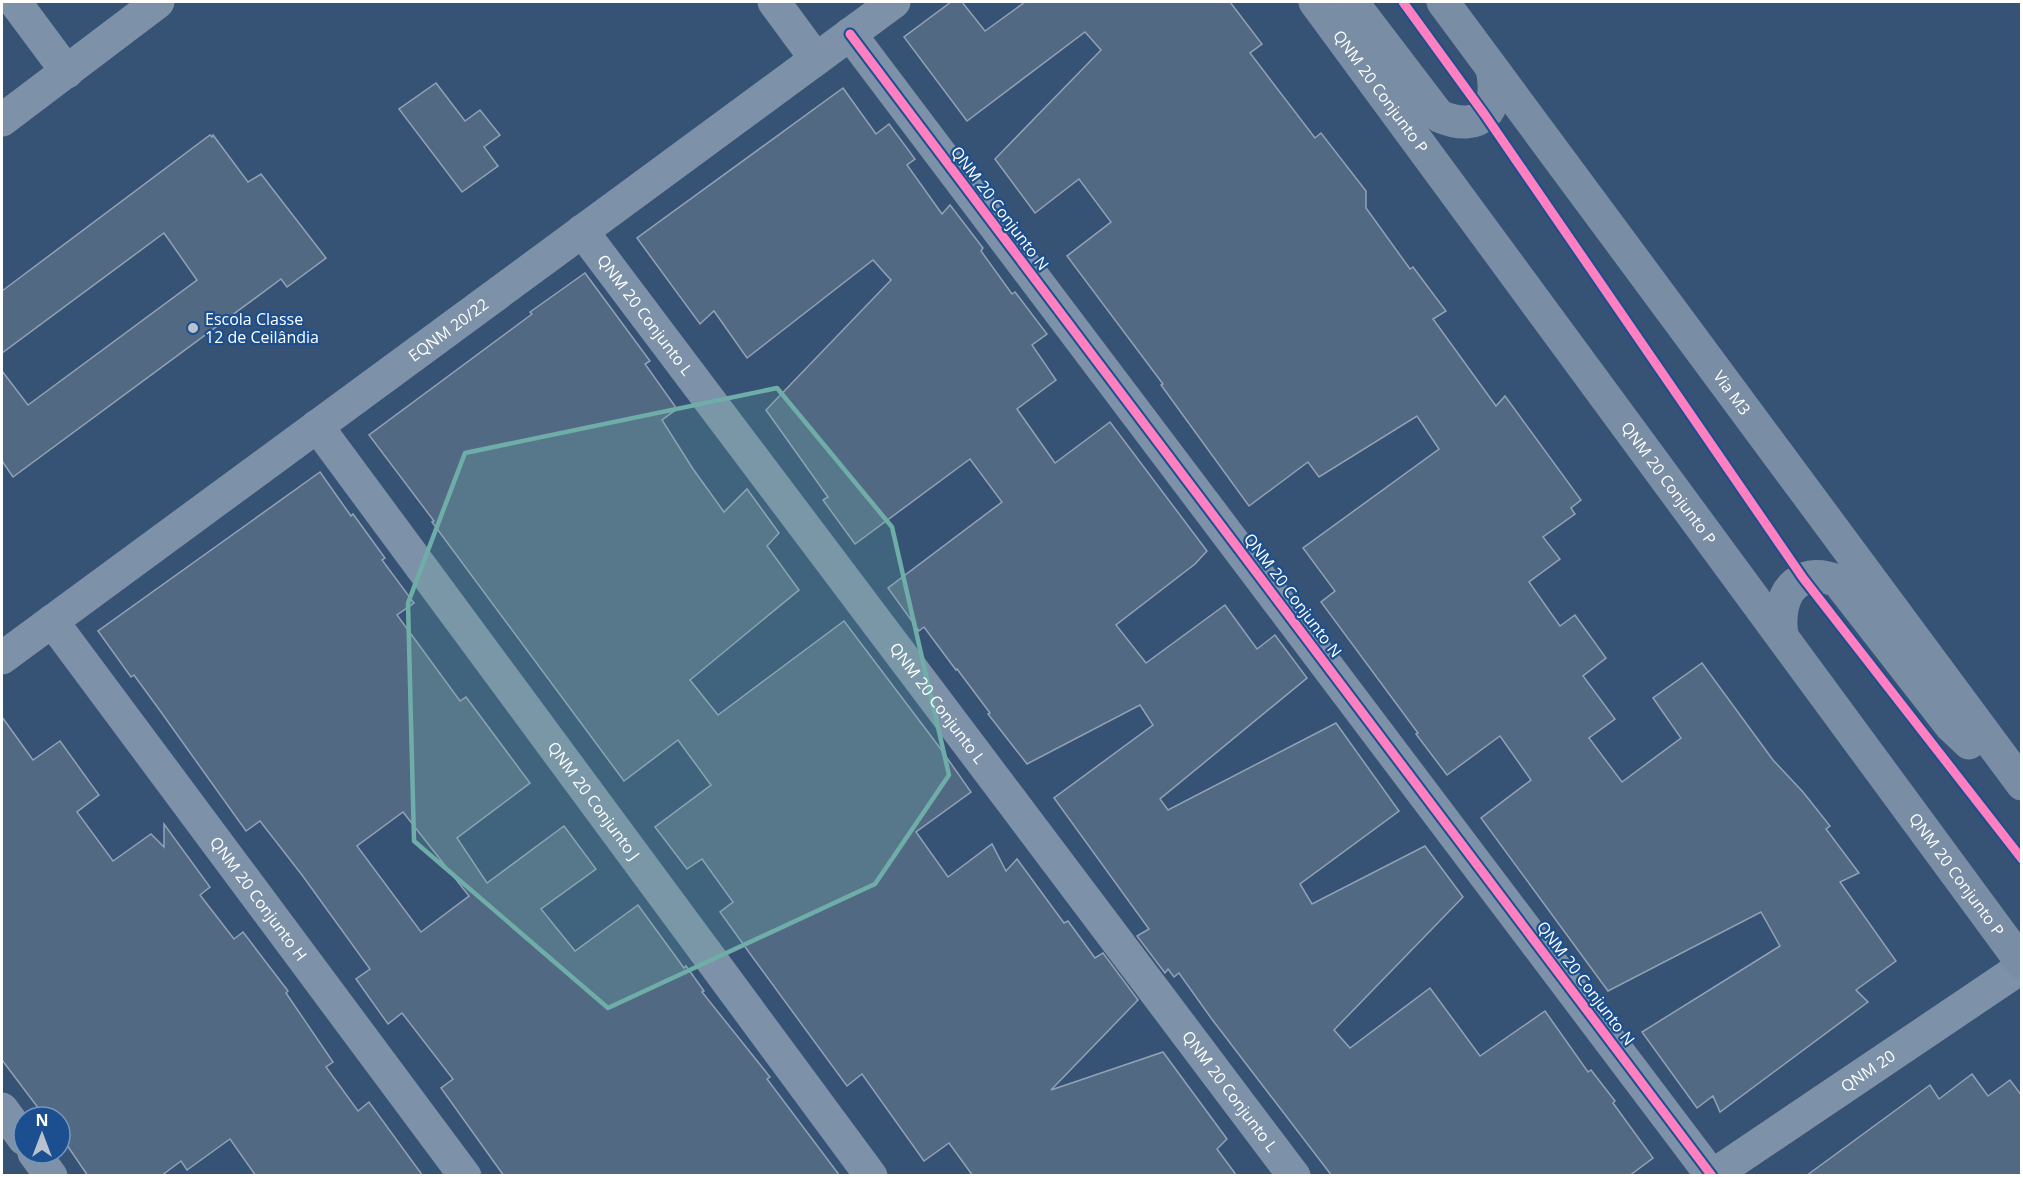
<svg xmlns="http://www.w3.org/2000/svg" width="2023" height="1177" font-family="'Open Sans',sans-serif">
<style>
.building{fill:#526984;stroke:#92a2b6;stroke-width:1.5;fill-rule:evenodd}
.lines{fill:none;stroke-linecap:round;stroke-linejoin:round}
.street{stroke:#7d92a8;stroke-width:33}
.secondary{stroke:#798da4;stroke-width:33}
.cycleway-casing{stroke:#1b4f8f;stroke-width:13}
.cycleway{stroke:#ff80c0;stroke-width:9}
.marked{fill:#6fada8;fill-opacity:0.2;stroke:#6fada8;stroke-width:4.5;stroke-linejoin:round}
.poi-dot{fill:#b9c2ce;stroke:#1b4f8f;stroke-width:2}
.labels{text-anchor:middle;dominant-baseline:central;stroke-width:4.5;stroke-linejoin:round;paint-order:stroke}
.street-label{font-size:16px;fill:#fff;stroke:#1b4f8f}
.poi-label{font-size:16px;fill:#fff;stroke:#1b4f8f;text-anchor:start}
</style>
<rect width="100%" height="100%" fill="#365274"/>
<g class="building">
<path d="M951,2H962L985,31L1025,2H1230L1262,44L1250,53L1315,138L1321,133L1366,191V208L1410,269L1413,267L1446,311L1433,319L1496,406L1505,396L1581,500L1571,508L1575,514L1543,537L1560,559L1529,582L1560,626L1575,615L1606,658L1583,676L1615,719L1589,738L1622,782L1681,738L1653,698L1702,663L1773,760L1803,792L1830,826L1826,829L1859,873L1840,882L1896,961L1856,990L1868,1002L1720,1112L1713,1096L1697,1108L1642,1032L1780,946L1761,912L1608,991L1481,818L1531,780L1500,736L1447,775L1416,734L1418,733L1321,602L1335,591L1303,548L1439,449L1417,416L1319,477L1308,462L1249,506L1161,385L1163,384L1067,256L1111,222L1079,179L1035,213L995,159L1101,50L1085,32L967,121L904,37Z"/>
<path d="M436,83L465,121L480,110L500,135L484,147L498,166L462,192L399,109Z"/>
<path d="M843,88L876,134L889,124L915,159L907,165L942,214L950,205L983,248L981,251L1012,294L1015,292L1047,334L1032,345L1056,380L1017,409L1055,463L1110,422L1207,551L1195,564L1116,625L1146,663L1225,605L1257,649L1275,635L1307,678L1160,799L1168,810L1336,723L1399,811L1300,884L1312,904L1425,846L1463,897L1334,1030L1350,1048L1430,988L1480,1056L1545,1011L1588,1072L1591,1070L1615,1101L1613,1103L1653,1158L1629,1176H1332L1211,1018L1179,973L1174,977L1168,969L1165,973L1137,936L1149,929L1054,798L1153,725L1140,705L1027,764L988,714L990,713L957,669L956,670L924,627L919,631L888,588L1002,502L970,459L855,544L823,500L828,497L766,410L891,280L873,260L747,358L714,311L700,324L637,238Z"/>
<path d="M210,135L212,137L213,135L248,182L261,174L326,258L287,287L281,279L13,477L2,461V371L28,405L197,280L164,233L2,353V291Z"/>
<path d="M585,273L650,361L645,364L677,409L662,420L693,469L724,512L747,489L779,533L767,546L799,590L690,680L718,715L844,621L940,748L971,792L916,832L948,877L992,844L1006,871L1017,859L1064,923L1068,921L1095,958L1103,953L1138,1000L1051,1090L1163,1052L1227,1139L1217,1149L1237,1176H973L949,1143L924,1161L862,1074L847,1086L751,955L720,912L733,902L702,859L687,869L655,827L711,785L678,740L624,781L432,522L434,521L369,435L532,314L530,312Z"/>
<path d="M320,472L351,516L353,514L385,558L382,560L414,603L397,615L460,701L466,697L530,783L457,838L487,883L564,826L596,869L541,909L575,951L638,905L684,968L686,966L704,991L702,992L770,1077L767,1079L840,1176H504L441,1088L453,1079L402,1013L388,1024L356,979L370,969L302,875L260,821L246,831L161,712L134,675L131,677L98,631ZM403,812L469,896L421,932L357,846Z"/>
<path d="M2,717L33,760L60,741L99,795L77,812L113,861L151,834L164,847V824L210,887L200,895L234,939L243,932L288,991L286,993L333,1062L326,1067L358,1111L369,1102L423,1176H256L230,1139L187,1170L181,1161L161,1176H88L60,1135V1117H45L2,1060Z"/>
<path d="M1972,1074L1988,1096L2010,1080L2022,1096V1176H1806L1930,1085L1939,1099Z"/>
</g>
<g class="lines">
<g class="street">
<path d="M15,2L67,72"/>
<path d="M774,2L816,59"/>
<path d="M850,34L1712,1176"/>
<path d="M2,120L158,2"/>
<path id="s1" d="M582,231L1294,1176"/>
<path id="s2" d="M317,426L871,1176"/>
<path id="s3" d="M52,621L465,1176"/>
<path id="s4" d="M2,658L894,2"/>
<path d="M2,1109L24,1139"/>
<path d="M34,1153L51,1176"/>
<path id="s5" d="M1712,1176L2022,967"/>
</g>
<g class="secondary">
<path id="s6" d="M1315,2L2022,963"/>
<path d="M1352,2L1439,116C1481,134 1501,110 1492,69"/>
<path id="s7" d="M1443,2L2022,784"/>
<path d="M1782,635C1776,597 1795,564 1838,581L1951,726L1969,743"/>
</g>
<defs>
<g id="cycleway">
<path d="M1403,2L1485,115L1803,578L2022,859"/>
<path d="M850,34L1712,1176"/>
</g>
</defs>
<use href="#cycleway" class="cycleway-casing"/>
<use href="#cycleway" class="cycleway"/>
</g>
<path class="marked" d="M777,388L892,527L949,775L875,884L608,1008L414,841L408,603L465,453Z"/>
<circle class="poi-dot" cx="193" cy="328" r="6"/>
<g class="labels">
<g class="street-label">
<text stroke="none"><textPath href="#s6" startOffset="111">QNM 20 Conjunto P</textPath></text>
<text transform="translate(1000 208) rotate(53)">QNM 20 Conjunto N</text>
<text stroke="none"><textPath href="#s1" startOffset="105">QNM 20 Conjunto L</textPath></text>
<text stroke="none"><textPath href="#s4" startOffset="554">EQNM 20/22</textPath></text>
<text stroke="none"><textPath href="#s7" startOffset="486">Via M3</textPath></text>
<text stroke="none"><textPath href="#s6" startOffset="597">QNM 20 Conjunto P</textPath></text>
<text transform="translate(1293 595) rotate(53)">QNM 20 Conjunto N</text>
<text stroke="none"><textPath href="#s1" startOffset="591">QNM 20 Conjunto L</textPath></text>
<text stroke="none"><textPath href="#s2" startOffset="466">QNM 20 Conjunto J</textPath></text>
<text stroke="none"><textPath href="#s6" startOffset="1083">QNM 20 Conjunto P</textPath></text>
<text stroke="none"><textPath href="#s3" startOffset="346">QNM 20 Conjunto H</textPath></text>
<text transform="translate(1586 983) rotate(53)">QNM 20 Conjunto N</text>
<text stroke="none"><textPath href="#s5" startOffset="188">QNM 20</textPath></text>
<text stroke="none"><textPath href="#s1" startOffset="1077">QNM 20 Conjunto L</textPath></text>
</g>
<g class="poi-label">
<text x="205" y="319">Escola Classe<tspan x="205" dy="18">12 de Ceilândia</tspan></text>
</g>
</g>
<rect width="2023" height="1177" fill="none" stroke="#ffffff" stroke-width="6"/>
<g transform="translate(42 1135)"><circle r="28" fill="#1b4f8f" stroke="#7695bc" stroke-width="1.5"/>
<path d="M0-4.5L10 22L0 15L-10 22Z" fill="#b9c2ce"/>
<text y="-9" font-size="16" font-weight="bold" text-anchor="middle" fill="#ffffff">N</text>
</g>
</svg>
